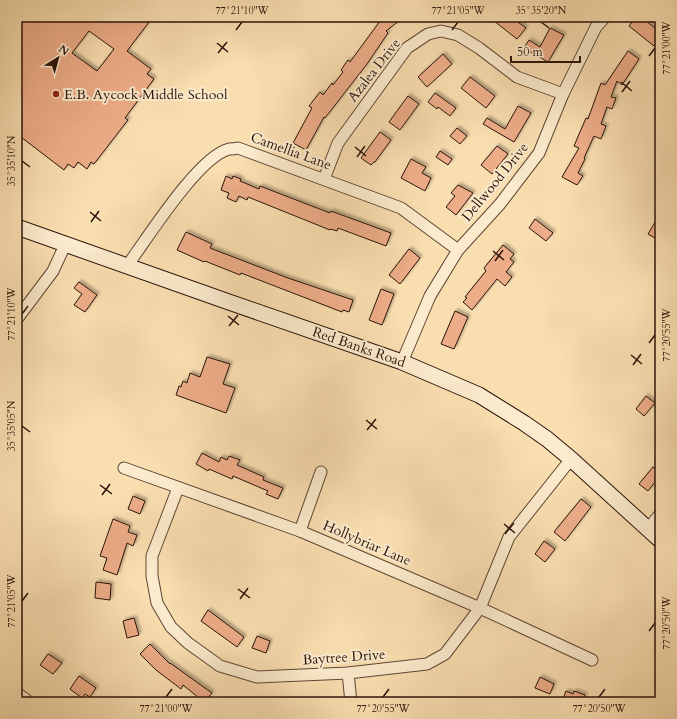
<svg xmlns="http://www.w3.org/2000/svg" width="677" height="719" font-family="Cardo,serif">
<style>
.building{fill:#edad88;stroke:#2a130a;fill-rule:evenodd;filter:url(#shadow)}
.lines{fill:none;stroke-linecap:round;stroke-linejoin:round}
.street-casing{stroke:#5e4634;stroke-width:13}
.secondary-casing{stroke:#2a130a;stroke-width:17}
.street{stroke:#fbeacc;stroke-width:11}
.secondary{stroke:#fbeacc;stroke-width:15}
.ticks{fill:none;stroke:#2a130a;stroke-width:1.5}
.poi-dot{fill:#8f2418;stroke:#fbeacc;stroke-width:1.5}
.labels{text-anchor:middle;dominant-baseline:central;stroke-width:4;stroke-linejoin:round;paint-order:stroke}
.street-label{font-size:14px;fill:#2a130a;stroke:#fbeacc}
.poi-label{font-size:14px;fill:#2a130a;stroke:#fbeacc;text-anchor:start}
.neatline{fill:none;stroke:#2a130a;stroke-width:1.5}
.ticks-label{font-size:10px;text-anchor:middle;fill:#2a130a}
</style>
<defs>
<filter id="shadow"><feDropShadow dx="2.5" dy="-2.5" stdDeviation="1" flood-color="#0004"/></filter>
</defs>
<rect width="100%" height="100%" fill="#f9deb0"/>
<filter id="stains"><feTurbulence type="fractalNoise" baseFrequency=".005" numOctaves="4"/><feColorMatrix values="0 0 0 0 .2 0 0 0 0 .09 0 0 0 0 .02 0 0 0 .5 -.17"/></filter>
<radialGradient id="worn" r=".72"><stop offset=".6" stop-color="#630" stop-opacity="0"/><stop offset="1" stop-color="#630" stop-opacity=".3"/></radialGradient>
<g class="building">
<path d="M17,17H153L127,51L151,69L147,74L154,79L125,118L128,120L121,129L94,164L91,162L87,169L78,162L74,168L68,164L64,170L17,134V36L22,29L19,26L21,23L17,20ZM89,31L114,49L97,71L72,53Z"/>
<path d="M383,17H404L386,31L388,33L367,64L325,118L324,117L306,150L293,143L312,108L309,106L320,92L323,95L332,83L333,85L343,72L341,70L348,60L350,62Z"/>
<path d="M489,17H511L526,28L517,39Z"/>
<path d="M636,17H641L660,32V38L654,46L629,26Z"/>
<path d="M550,28L564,35L548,62L524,48L529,40L540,47Z"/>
<path d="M628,51L639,59L622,85L617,81L611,97L616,98L612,109L607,107L601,124L606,126L601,139L594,136L584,158L585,159L578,173L583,176L577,185L562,177L579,148L574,146L586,118L588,119L601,83L605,85Z"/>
<path d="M443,54L452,64L427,87L418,77Z"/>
<path d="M470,77L495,96L486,108L461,88Z"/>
<path d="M435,93L456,108L450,116L438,107L437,109L428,102Z"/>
<path d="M408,96L419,104L400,130L389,122Z"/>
<path d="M518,106L531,113L514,142L483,124L487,118L505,129Z"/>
<path d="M457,128L467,136L460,144L450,136Z"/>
<path d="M380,132L391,140L375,162H374L371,165L361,158Z"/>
<path d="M497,146L508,154L492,174L481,165Z"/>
<path d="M440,151L452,159L448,165L436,157Z"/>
<path d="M411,159L426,167L422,173L431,178L425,191L401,178Z"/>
<path d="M226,176L232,179L233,176L241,179L240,181L259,189L260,186L330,213L331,211L391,233L386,246L338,228L337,231L331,229L330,230L248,197L247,200L239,196L236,202L227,198L229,193L221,190Z"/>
<path d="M458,185L473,193L456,215L446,207L455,196L451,193Z"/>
<path d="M660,214V241L648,234Z"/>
<path d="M535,219L553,233L546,241L529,228Z"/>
<path d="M186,232L212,244L210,248L288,278L353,300L349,312L343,310L342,312L241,273L240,275L205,261L204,262L177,250Z"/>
<path d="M503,245L514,254L510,259L514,262L506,272L512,277L505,286L497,279L472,310L463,302L467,298L465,297L486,271L484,268Z"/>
<path d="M409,249L420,258L400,284L389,275Z"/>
<path d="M79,282L97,295L85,312L74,305L82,294L74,288Z"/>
<path d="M381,289L394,294L382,325L369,320Z"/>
<path d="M455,311L468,317L454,349L441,344Z"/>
<path d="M207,357L230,364L223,384L235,388L226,413L176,395L179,386L181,387L183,381L187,383L190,373L200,377Z"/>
<path d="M646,396L655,403L644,416L636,409Z"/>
<path d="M202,453L219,462L221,457L227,460L229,456L240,460L237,465L264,477L263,480L283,488L278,499L266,494L268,491L233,476L232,479L209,469L208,471L196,464Z"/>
<path d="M653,467L660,472V476L648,491L639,484Z"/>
<path d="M133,496L145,501L140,514L128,509Z"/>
<path d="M581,499L591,507L565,541L554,532Z"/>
<path d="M113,519L130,526L128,532L137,535L133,546L127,543L117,575L103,570L107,558L100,556Z"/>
<path d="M544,541L555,549L545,562L535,554Z"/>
<path d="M96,582L111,584L110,600L95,598Z"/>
<path d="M208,610L244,637L237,647L201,621Z"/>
<path d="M134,618L139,635L127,638L123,621Z"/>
<path d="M257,636L270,641L266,653L252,648Z"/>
<path d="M150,644L170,664V663L212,693L204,702L183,685L181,689L156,670L140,654Z"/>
<path d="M48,654L62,663L53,674L40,665Z"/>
<path d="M79,676L96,688L90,697L85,694L82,698L70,689Z"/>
<path d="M540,677L554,684L550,694L535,688Z"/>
<path d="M566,691L573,694L574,691L585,695L582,702H562Z"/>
</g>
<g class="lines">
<defs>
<g id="street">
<path d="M324,179L338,143L407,48L428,34L441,31L458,35L479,48L517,77L563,94"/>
<path d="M127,266C147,239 198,157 229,149C232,149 235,149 238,148L401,208L458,250"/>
<path d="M17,319L53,271L65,245"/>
<path d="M402,362L430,296L458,250L500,204L539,153L563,94L596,27L605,17"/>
<path d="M124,468L300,531L480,608L592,660"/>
<path d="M178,488L152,556V576L157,603L171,627L188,643L220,666L257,677L348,673L427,664L445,654L480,608L509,537L571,459"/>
<path d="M648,529L660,514"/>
<path d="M300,531L321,472"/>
<path d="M348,673L351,702"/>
<path d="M17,693L29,702"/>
</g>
<path id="secondary" d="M17,227L226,301L402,362L479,395L524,423L547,439L571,459L660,540"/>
</defs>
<use href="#street" class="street-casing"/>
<use href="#secondary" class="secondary-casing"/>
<use href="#street" class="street"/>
<use href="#secondary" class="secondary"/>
</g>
<path class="ticks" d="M541,22L549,28M236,30L242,22M452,30L458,22M217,43L228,52M218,53L227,42M649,56L655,48M621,82L632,91M622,92L630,81M355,147L366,156M357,157L365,146M22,161L30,167M90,212L101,221M91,222L99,211M493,251L504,260M495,261L503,250M22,314L28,306M228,316L239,325M229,326L238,315M649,343L655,335M631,355L642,364M633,365L641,354M366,420L377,429M22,426L30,432M367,430L376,419M100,485L112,494M102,495L110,484M504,524L515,533M505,534L514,523M238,589L250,598M240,599L248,588M22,601L28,593M649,631L655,623M166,697L172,689M383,697L389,689M599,697L605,689"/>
<circle class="poi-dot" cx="56" cy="94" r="4"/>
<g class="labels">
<g class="street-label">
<text transform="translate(374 70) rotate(-52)">Azalea Drive</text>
<text transform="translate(291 151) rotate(20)">Camellia Lane</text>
<text transform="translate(495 182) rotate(-51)">Dellwood Drive</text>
<text transform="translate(359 347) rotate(19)">Red Banks Road</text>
<text transform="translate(367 543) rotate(23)">Hollybriar Lane</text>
<text transform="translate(344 657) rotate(-4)">Baytree Drive</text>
</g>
<g class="poi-label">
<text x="64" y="94">E.B. Aycock Middle School</text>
</g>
</g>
<rect width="677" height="719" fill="none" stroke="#f9deb0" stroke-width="44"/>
<g transform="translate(58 58) rotate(37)" stroke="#fbeacc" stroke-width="3" paint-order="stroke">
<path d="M0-3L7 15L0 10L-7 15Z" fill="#2a130a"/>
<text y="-6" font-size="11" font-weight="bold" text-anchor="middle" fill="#2a130a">N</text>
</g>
<path d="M511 56v6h69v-6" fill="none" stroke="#2a130a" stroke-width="2"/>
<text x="517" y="56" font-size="12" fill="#2a130a" stroke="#fbeacc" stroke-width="3" paint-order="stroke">50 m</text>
<rect x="22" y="22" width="633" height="675" class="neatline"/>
<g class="ticks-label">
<text x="242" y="14">77°21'10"W</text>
<text x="458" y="14">77°21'05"W</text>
<text x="541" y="14">35°35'20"N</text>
<text transform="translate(666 48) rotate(-90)" y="4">77°21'00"W</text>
<text transform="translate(11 161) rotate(-90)" y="4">35°35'10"N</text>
<text transform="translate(11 314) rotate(-90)" y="4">77°21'10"W</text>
<text transform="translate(666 335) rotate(-90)" y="4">77°20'55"W</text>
<text transform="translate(11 426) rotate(-90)" y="4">35°35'05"N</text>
<text transform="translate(11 601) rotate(-90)" y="4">77°21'05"W</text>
<text transform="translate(666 623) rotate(-90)" y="4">77°20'50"W</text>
<text x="166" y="712">77°21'00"W</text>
<text x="383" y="712">77°20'55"W</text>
<text x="599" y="712">77°20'50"W</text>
</g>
<rect width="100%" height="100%" filter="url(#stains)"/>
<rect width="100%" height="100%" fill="url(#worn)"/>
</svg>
